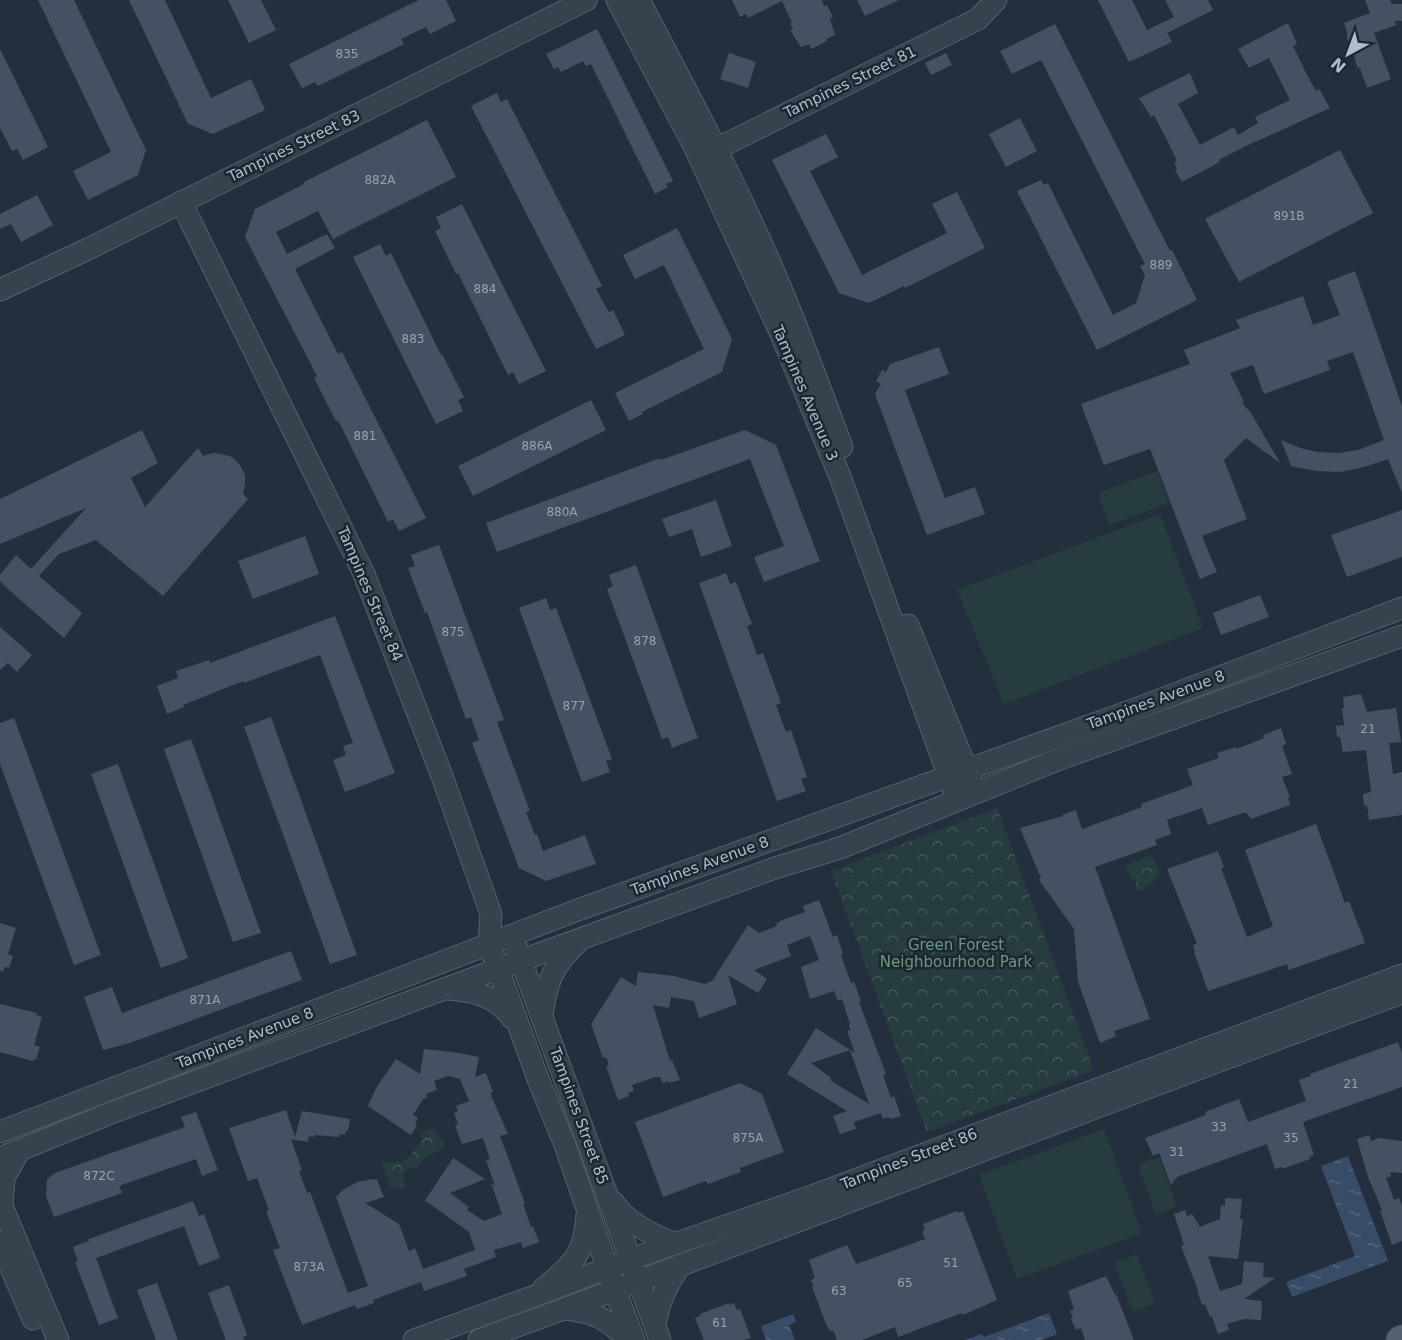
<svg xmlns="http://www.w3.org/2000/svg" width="1402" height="1340" font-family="'DejaVu Sans',sans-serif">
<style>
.grass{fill:#263c3f}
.park{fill:url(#park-crowns)}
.water{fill:url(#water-ripples)}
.building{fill:#455162;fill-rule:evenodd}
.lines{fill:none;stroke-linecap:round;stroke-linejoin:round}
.minor-casing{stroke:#565f6c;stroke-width:23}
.major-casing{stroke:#414a57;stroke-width:29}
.minor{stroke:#38414e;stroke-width:21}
.major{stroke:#56606e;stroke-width:27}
.labels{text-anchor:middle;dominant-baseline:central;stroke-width:5;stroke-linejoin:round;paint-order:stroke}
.number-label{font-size:12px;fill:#98a1af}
.street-label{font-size:15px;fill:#b4bcc9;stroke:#1d2633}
.park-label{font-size:15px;fill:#6b9a76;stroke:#1d2633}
</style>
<defs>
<pattern id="park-crowns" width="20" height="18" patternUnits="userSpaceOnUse" patternTransform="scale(1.5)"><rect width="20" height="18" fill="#263c3f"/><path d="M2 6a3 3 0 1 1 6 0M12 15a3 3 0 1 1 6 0" fill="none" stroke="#435659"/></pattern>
<pattern id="water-ripples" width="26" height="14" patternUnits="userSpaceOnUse" patternTransform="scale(1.5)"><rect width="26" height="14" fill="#394c67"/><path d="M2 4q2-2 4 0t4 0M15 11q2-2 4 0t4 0" fill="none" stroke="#53647b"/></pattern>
</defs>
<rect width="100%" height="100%" fill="#242f3e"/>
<g class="grass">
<path d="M1157,471L1169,503L1109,525L1098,493Z"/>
<path d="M1160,514L1203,628L1004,704L957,590Z"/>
<path d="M1104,1129L1142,1233L1017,1279L979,1175Z"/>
<path d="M1159,1157L1177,1207L1156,1215L1138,1165Z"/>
<path d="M1137,1254L1155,1303L1133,1312L1114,1263Z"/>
</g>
<g class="park">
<path d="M997,808L1094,1070L927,1132L831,871Z"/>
<path d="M1147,856L1154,858L1160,872L1150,885L1145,887L1143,891L1136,889V882L1124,868L1133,861L1138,862Z"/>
<path d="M434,1128L446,1145C433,1157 427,1150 417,1169L410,1168L403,1174V1181L407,1187L398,1190L390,1186L381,1161C405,1166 410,1158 423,1138L421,1136L425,1130Z"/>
</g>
<g class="water">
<path d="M1348,1156L1388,1261L1292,1297L1286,1282L1355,1256L1321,1166Z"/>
<path d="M1049,1313L1057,1334L1041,1340H965L982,1334L984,1337Z"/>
<path d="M793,1314L796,1322L789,1325L795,1340H766L761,1326Z"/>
</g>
<g class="building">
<path d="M38,0H74L146,150L138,175L88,200L73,171L111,152Z"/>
<path d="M129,0H165L211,98L251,79L265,110L213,134L188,124Z"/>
<path d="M228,0H261L276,30L249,43Z"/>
<path d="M419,0H446L456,21L430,34L426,27L401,39L404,44L318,86L315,82L302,88L289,64Z"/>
<path d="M732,0H822L824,6L827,5L833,17L830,19L835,35L826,39L827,41L811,49L809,44L801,47L790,30L793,29L790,23H792L782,1L748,18L746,14L740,17Z"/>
<path d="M857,0H899L865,16Z"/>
<path d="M1098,0H1132L1147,30L1174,17L1165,0H1208L1213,10L1167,33L1172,42L1129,62Z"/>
<path d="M1365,0H1390L1392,4H1402V21H1395L1396,25L1374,33L1391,79L1367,88L1360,68L1357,67L1351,44L1347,40V32L1344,23L1370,13Z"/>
<path d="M1288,23L1297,44L1293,46L1307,75L1316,91L1319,89L1330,108L1246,146L1219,160L1220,162L1182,182L1175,170L1177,169L1174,162L1177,161L1169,144L1154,115L1151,117L1139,98L1190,73L1198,93L1178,104L1200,145L1234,127L1238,135L1258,123L1255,117L1290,100L1269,58L1249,68L1238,49Z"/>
<path d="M1055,24L1170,251L1172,250L1197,300L1097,350L1017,191L1041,180L1044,185L1048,183L1113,315L1136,303L1145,275L1140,266L1145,264L1041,60L1012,74L1000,51Z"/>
<path d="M597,29L673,181L666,184L668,187L655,194L591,64L586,66L583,61L561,72L558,67L554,69L546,54Z"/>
<path d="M0,49L48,147L23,160L17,149L12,151L0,128Z"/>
<path d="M729,53L756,62L748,88L720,79Z"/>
<path d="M946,53L952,65L931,75L925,63Z"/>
<path d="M497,93L501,102L507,99L602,286L596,289L609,312L613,310L625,335L596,349L471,106Z"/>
<path d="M1020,118L1037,151L1006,167L989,134Z"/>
<path d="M427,120L456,177L333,239L318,211L276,232L287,254L327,234L335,248L295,269L338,354L342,352L426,518L399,531L393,519L388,522L338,420L336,421L314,378L317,376L245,237L255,209L304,184V182Z"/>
<path d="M826,134L838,157L810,171L862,275L947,233L932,204L957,192L985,248L905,288L904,286L869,303L839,293L772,160Z"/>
<path d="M1340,150L1373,213L1239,282L1205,219Z"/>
<path d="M37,195L53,225L21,242L11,224L0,229V214Z"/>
<path d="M462,204L546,371L519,384L513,372L508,375L458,273L456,274L435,231L441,228L436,217Z"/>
<path d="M677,228L732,339L722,372L642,412L643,414L629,421L615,393L704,349L664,265L635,279L623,255Z"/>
<path d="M380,244L386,256L391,253L441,355L442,354L464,397L458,400L463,411L436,424L353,257Z"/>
<path d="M1355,271L1402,406V493L1388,459L1364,467L1340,472L1316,471L1291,466L1281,440L1300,448L1318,452L1339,453L1358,450L1384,440L1353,352L1327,361L1330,370L1264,394L1253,365L1230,373L1244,402L1242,403L1251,413L1280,463L1246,438L1224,460L1247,519L1202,536L1217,572L1200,579L1150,449L1104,465L1081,404L1190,364L1184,350L1240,328L1236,320L1303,296L1313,325L1340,315L1327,282Z"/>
<path d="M939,347L949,374L905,390L945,498L975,487L985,514L927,535L875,394L881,384L876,381L882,370L886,372L890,364Z"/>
<path d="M591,400L606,430L473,496L458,466Z"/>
<path d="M142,430L158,463L131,478L145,507L198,448L203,456L213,453L222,454L232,457L240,465L245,475V484L243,494L248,499L163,596L96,540L59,554L39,576L82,613L64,638L10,591L0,581V575L16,555L31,569L86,508L0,544V499Z"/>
<path d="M745,430L776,445L820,561L764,582L754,557L784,546L750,459L497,552L486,523L660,458L661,460Z"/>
<path d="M716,500L732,546L701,557L692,529L669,537L662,519Z"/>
<path d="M1402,510V557L1347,577L1331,535Z"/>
<path d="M305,536L319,574L253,599L238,561Z"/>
<path d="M439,545L504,720L497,722L530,811L526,812L535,835L537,834L543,851L585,835L596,864L546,881L519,868L472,743L479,740L471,717L466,719L427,612L425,613L408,568L415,566L411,555Z"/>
<path d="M636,565L698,738L672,748L668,737L662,739L607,589L613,586L609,575Z"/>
<path d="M726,573L730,584L736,582L752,624L747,626L757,655L763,653L781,703L776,705L786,732L791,730L807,777L801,779L806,791L777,801L699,583Z"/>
<path d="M1260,595L1269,617L1221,635L1213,613Z"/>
<path d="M546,598L550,610L556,608L612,759L606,761L610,772L582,782L519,608Z"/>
<path d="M335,616L395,773L345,792L333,760L346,755L343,746L353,743L320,655L244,683L243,681L183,705L184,707L167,714L157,686L178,678L176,671L209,660L210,663Z"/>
<path d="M0,627L32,655L17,672L8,663L0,670Z"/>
<path d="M1361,694L1367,712L1396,708L1401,742L1389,743L1393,774L1402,772V815L1369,820L1367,805L1364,806L1363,794L1371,792L1366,750L1343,752L1340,737H1337L1336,726L1344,725L1342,708H1344L1343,697Z"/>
<path d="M271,717L357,955L330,964L244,727Z"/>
<path d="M14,718L101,955L74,965L0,764V723Z"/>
<path d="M1281,728L1286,744L1282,746L1292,774L1282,777L1290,797L1288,798L1290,805L1251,819L1246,812L1208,825L1202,808L1167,820L1171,834L1155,840L1157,845L1095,867L1150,1019L1114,1031L1116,1036L1100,1043L1078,982L1074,929L1039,880L1041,878L1020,828L1063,816L1062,815L1076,810L1082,829L1142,807L1141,804L1193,785L1187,769L1219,758L1217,753L1236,747L1237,749L1264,738L1263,735Z"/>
<path d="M191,739L261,933L233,942L164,749Z"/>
<path d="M118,764L188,958L161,968L91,774Z"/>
<path d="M1316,824L1345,903L1349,901L1365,943L1289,970L1287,964L1208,991L1194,952H1195L1193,945L1197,944L1167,869L1218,851L1224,867L1221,868L1247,937L1273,926L1245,850Z"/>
<path d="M819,900L833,937L837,935L843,954L841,955L851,983L854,982L861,1001L859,1002L886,1074L883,1075L891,1098L894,1096L901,1116L890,1119L889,1117L883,1119L881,1113L857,1121L854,1123L856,1129L840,1134L833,1116L847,1111L787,1074L816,1028L855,1053L847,1031L850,1030L849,1025L850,1024L842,999L838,1001L834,991L810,999L801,967L819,960L810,936L787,945L791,956L754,970L767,979L758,993L728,975L737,1004L699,1018L694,1001L671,997L669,1008L653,1005L670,1061L672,1060L680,1080L669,1083L668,1081L663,1083L660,1077H655L632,1085L634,1091L628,1093L629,1096L618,1100L606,1066L609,1065L606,1057L603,1058L591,1024L621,977L636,986L638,972L674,976L705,984L712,981L748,925L759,933L777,926L776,924L782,920L805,912L803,906ZM850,1050L869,1104L830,1080L831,1078L811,1063Z"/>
<path d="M0,923L16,928L8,954L13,956L9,968L5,967L3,972L0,971Z"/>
<path d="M291,951L302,980L130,1043L103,1050L84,997L112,987L122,1013Z"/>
<path d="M0,1004L37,1013L36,1015L42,1017L34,1045L40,1047L36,1060L34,1059L33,1061L0,1052Z"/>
<path d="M1398,1042L1402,1053V1087L1303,1122L1314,1155L1309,1157L1310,1159L1282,1169V1167L1275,1169L1267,1144L1177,1177L1171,1185L1159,1153L1153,1156L1150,1149L1145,1138L1206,1115L1205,1112L1239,1099L1248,1122L1306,1101L1299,1080L1311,1076L1310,1074Z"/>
<path d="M424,1049L459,1053L479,1057L475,1077L486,1073L493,1092L490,1093L508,1134L500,1136L525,1203L523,1204L531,1227L533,1226L539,1242L523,1248L521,1242L494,1250L496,1257L464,1269L467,1276L424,1291L421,1282L373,1300L374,1303L357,1309L355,1305L302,1325L273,1250L280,1248L266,1211L269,1210L257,1178L248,1181L229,1128L286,1110L295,1137L302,1111L350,1119L348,1131L346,1130L345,1135L340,1134L339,1137L315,1135L314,1137L309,1136L308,1142L291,1139L302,1170L299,1171L307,1193L310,1192L348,1293L368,1286L336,1197L343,1190L357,1182L373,1179L377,1180L384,1197L365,1203L399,1224L409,1251L415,1248L423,1269L475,1250L469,1232L426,1201L424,1202L453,1158L485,1179L450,1193L469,1207L467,1210L484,1221L502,1214L491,1183L495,1186L486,1160L490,1159L483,1138L462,1144L455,1125L458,1124L454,1113L458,1111L456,1106L469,1101L460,1079L448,1076L434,1081L437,1090L426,1094L427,1098L423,1099L413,1115L418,1118L415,1123L417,1125L411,1135L368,1106L376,1088L396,1059L420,1074Z"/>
<path d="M740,1083L762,1094L784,1152L740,1168L741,1172L708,1184L706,1181L663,1197L635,1122Z"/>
<path d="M196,1112L218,1170L202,1176L196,1159L119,1186L122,1193L54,1217L46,1196L47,1179L55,1173L185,1127L181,1117Z"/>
<path d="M1369,1135L1371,1141L1379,1138L1402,1141V1173L1390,1172L1391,1176L1386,1178L1394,1200L1399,1198L1402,1206V1241L1392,1245L1380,1210H1382L1368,1177L1357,1139Z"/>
<path d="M1225,1198L1242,1199L1240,1219H1243L1238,1259L1208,1256L1220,1291L1242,1284L1244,1261L1264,1263L1263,1277L1275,1278L1244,1299L1262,1301L1261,1320L1244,1319L1227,1324L1229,1330L1218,1334L1212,1316L1210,1317L1205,1304L1202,1305L1197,1290H1198L1181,1246L1184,1245L1174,1214L1185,1210L1187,1216L1192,1214L1200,1227L1220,1219L1221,1205L1225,1206Z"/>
<path d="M193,1201L199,1216L204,1214L220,1258L199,1266L184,1226L96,1258L118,1318L99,1325L75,1262L78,1261L73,1247L89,1241V1239Z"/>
<path d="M957,1211L958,1213L963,1211L997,1300L963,1315L962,1313L898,1337L895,1327L862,1340H837L833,1330L830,1331L826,1324L812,1287H814L811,1280L815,1278L809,1260L847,1245L856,1264L859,1263L925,1239L922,1232L925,1230L923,1224Z"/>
<path d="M1106,1276L1115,1295L1116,1294L1134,1340H1085L1081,1328L1076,1330L1071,1319L1073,1318L1070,1311L1074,1309L1068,1291Z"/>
<path d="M157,1283L178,1340H156L137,1290Z"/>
<path d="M229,1285L247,1335L243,1337L244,1340H226L208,1293Z"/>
<path d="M729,1303L730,1305L734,1303L737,1310L740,1309L751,1338L744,1340H704L695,1318L700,1316V1314Z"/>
</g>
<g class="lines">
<defs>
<g id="minor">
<path d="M617,0L694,146L780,332L839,474L953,788"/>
<path d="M639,0C688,94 739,188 780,286C802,339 822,393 842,447"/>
<path d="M704,155L978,19L996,0"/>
<path d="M181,202L364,574L442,776L491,914L489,944L538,1079L565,1145L615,1290L634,1340"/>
<path d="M0,290L86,250L586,0"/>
<path d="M908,625L971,780"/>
<path d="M517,949L660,1340"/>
<path d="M448,989C474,991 496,996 512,1018"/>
<path d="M542,1015C547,982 552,966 577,943"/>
<path d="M0,1132L575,911L1130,711L1402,608"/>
<path d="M19,1151L4,1178L2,1206L58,1340"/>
<path d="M0,1158L111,1113L498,969L775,868L840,848L1057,760L1402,636"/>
<path d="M614,1203C628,1223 652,1235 674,1243"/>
<path d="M0,1243L33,1319"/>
<path d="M544,1288C574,1263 584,1255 587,1215"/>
<path d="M565,1309C597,1312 606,1320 630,1340"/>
<path d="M655,1325C659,1301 667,1285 680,1265"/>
<path d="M414,1340L532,1297L631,1259L812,1196L1402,975"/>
<path d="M479,1340C788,1228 1093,1106 1402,993"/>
</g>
<path id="major" d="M1400,1340L1402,1339"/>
</defs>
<use href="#minor" class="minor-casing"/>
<use href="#major" class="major-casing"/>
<use href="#minor" class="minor"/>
<use href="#major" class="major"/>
</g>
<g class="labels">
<g class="number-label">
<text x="347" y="54">835</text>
<text x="380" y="180">882A</text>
<text x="1289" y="216">891B</text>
<text x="1161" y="265">889</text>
<text x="485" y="289">884</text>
<text x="413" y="339">883</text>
<text x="365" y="436">881</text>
<text x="537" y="446">886A</text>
<text x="562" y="512">880A</text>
<text x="453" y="632">875</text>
<text x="645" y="641">878</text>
<text x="574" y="706">877</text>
<text x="1368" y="729">21</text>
<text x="205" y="1000">871A</text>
<text x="1351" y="1084">21</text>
<text x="1219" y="1127">33</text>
<text x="748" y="1138">875A</text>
<text x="1291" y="1138">35</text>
<text x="1177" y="1152">31</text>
<text x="99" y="1176">872C</text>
<text x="951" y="1263">51</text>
<text x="309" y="1267">873A</text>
<text x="905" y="1283">65</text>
<text x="839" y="1291">63</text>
<text x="720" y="1323">61</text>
</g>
<g class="street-label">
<text transform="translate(850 82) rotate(-26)">Tampines Street 81</text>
<text transform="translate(294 146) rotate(-26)">Tampines Street 83</text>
<text transform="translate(805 393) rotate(67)">Tampines Avenue 3</text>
<text transform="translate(370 594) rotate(67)">Tampines Street 84</text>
<text transform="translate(1156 700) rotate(-20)">Tampines Avenue 8</text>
<text transform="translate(700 866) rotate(-20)">Tampines Avenue 8</text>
<text transform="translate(245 1038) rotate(-21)">Tampines Avenue 8</text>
<text transform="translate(579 1116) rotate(70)">Tampines Street 85</text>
<text transform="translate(909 1159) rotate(-21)">Tampines Street 86</text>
</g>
<g class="park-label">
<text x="956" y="945">Green Forest<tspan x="956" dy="17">Neighbourhood Park</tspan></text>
</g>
</g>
<g transform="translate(1348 54) rotate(221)" stroke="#1d2633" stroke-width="4.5" paint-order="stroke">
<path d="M0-4.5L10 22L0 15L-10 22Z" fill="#b4bcc9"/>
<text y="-9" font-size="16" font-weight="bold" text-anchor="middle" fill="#b4bcc9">N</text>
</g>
</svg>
